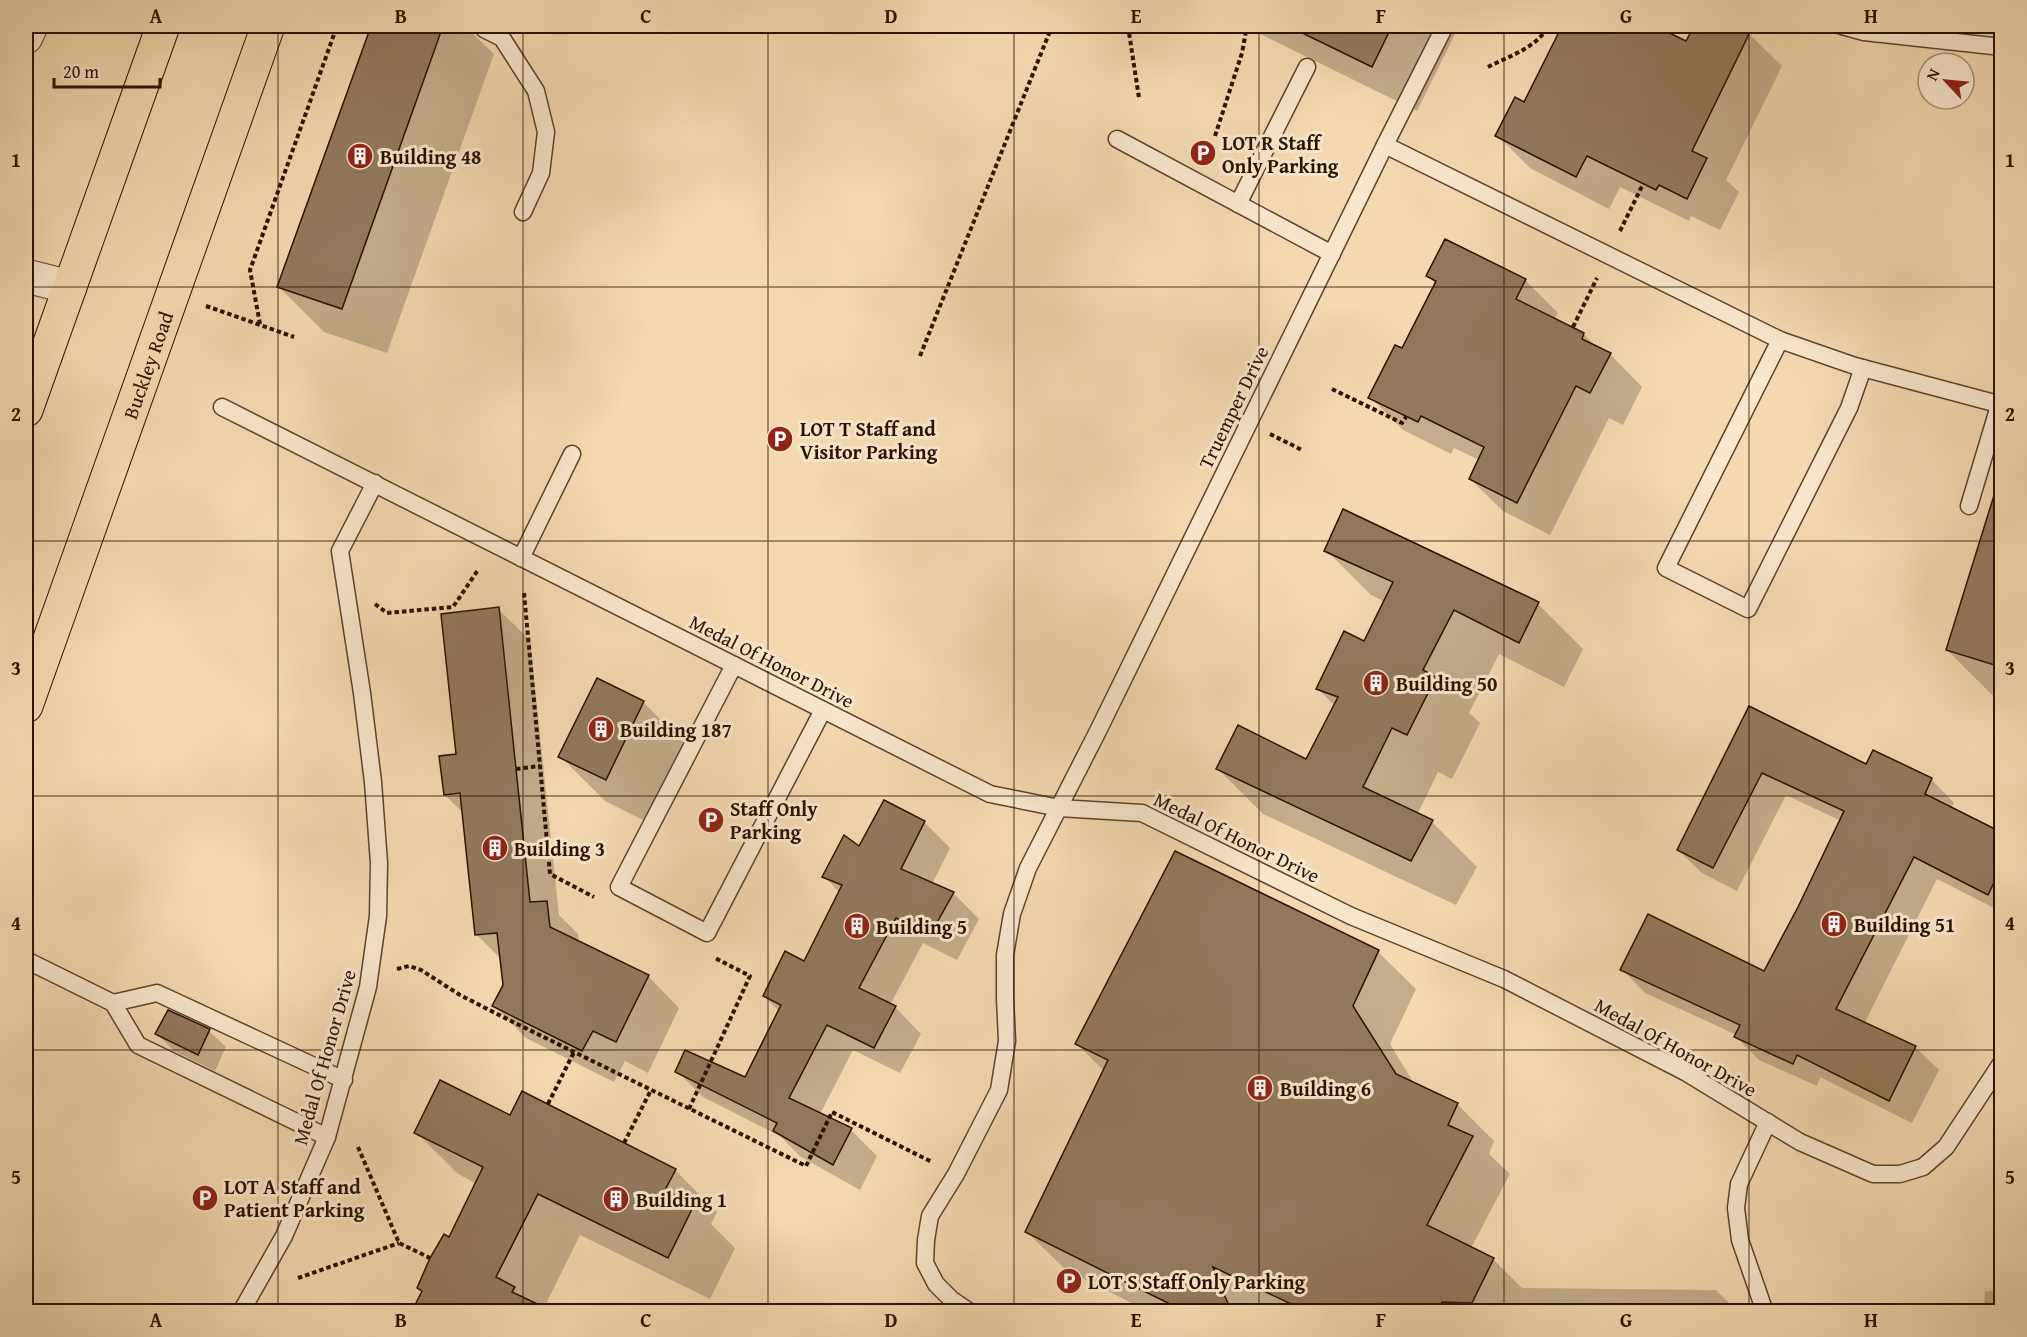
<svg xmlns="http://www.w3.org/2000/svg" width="2027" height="1337" font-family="'Gentium Book Plus',serif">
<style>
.shadow{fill:#0003}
.building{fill:#92795c;stroke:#281201;stroke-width:1.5}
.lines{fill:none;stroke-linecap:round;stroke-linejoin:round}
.service-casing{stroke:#5b442d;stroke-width:19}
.minor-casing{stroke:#5b442d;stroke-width:35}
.trunk-casing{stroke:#281201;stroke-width:35}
.path{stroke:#281201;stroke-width:4;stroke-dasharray:4.5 3;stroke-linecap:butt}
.service{stroke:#f8e6cc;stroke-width:16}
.minor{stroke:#f8e6cc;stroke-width:33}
.trunk{stroke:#f4d9b0;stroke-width:33}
.grid{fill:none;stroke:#281201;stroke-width:1.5;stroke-opacity:0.55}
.labels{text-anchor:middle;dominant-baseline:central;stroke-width:6;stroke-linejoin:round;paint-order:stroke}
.poi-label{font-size:20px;font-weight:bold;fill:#281201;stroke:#f8e6cc;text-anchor:start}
.street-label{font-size:20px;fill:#281201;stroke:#f8e6cc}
.neatline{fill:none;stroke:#281201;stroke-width:2}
.grid-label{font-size:20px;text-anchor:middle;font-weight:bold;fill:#281201}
</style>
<rect width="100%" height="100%" fill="#f4d9b0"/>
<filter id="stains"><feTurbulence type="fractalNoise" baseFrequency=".00333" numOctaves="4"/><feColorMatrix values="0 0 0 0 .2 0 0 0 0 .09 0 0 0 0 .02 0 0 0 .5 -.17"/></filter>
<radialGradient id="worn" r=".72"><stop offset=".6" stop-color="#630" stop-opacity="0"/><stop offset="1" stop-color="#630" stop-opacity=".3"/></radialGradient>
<g class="shadow">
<path d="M372,26H465L494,54L387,353L324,332L279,287Z"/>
<path d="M1244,26H1459L1417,111Z"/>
<path d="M1554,26H1651L1687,43L1695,26H1733L1749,34L1782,66L1726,180L1739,192L1720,230L1691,216L1689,221L1620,187L1609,209L1530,168L1497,135L1524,104L1558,37L1552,31Z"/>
<path d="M1427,276L1525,280L1558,313L1554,320L1584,334L1598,349L1610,354L1642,387L1623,425L1609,418L1550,535L1503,511L1470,479L1479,460L1454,448L1451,454L1403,430L1370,397L1403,350L1436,284Z"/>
<path d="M2002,476V698L1992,695L1947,650Z"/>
<path d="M1326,550L1538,604L1583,649L1564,687L1499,654L1469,713L1480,723L1452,779L1438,772L1417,815L1432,822L1477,867L1456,905L1263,814L1218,769L1307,761L1335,706L1318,689L1365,643L1385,602L1371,595Z"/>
<path d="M498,609L530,640L559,915L578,934L579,943L648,976L679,1008L648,1073L625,1061L614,1082L526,1038L494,1006L504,985L502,960L476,934L463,813L445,795Z"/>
<path d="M643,702L688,747L651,824L605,801L560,756Z"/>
<path d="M1750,708L1866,766L1931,779L1954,803L1951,809L2002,834V912L1937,879L1864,1024L1915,1047L1939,1070L1912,1123L1820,1077L1817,1086L1759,1060L1736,1037L1737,1035L1645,993L1622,969L1765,973L1799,907L1841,821L1786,795L1737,891L1702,873L1678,850Z"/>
<path d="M924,822L950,848L932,884L953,893L979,919L957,960L923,943L890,1005L895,1007L921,1034L900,1073L853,1050L820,1114L851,1130L877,1156L860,1190L801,1157L780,1136L703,1097L677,1071L746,1079L779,1011L764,996L805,964L840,893L824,876L860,848Z"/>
<path d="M1378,952L1416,989L1390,1044L1415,1085L1457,1104L1494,1141L1489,1154L1510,1174L1471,1248L1493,1259L1522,1288L1716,1290L1738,1312H1149L1065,1269L1027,1232L1104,1071L1077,1044Z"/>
<path d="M209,1031L226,1047L215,1071L174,1051L157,1034Z"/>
<path d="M511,1117L675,1170L717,1212L711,1224L735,1248L710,1299L580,1235L542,1312H413L477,1184L458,1174L416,1132Z"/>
<path d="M1985,1291H2002V1312H1984Z"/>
</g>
<g class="building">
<path d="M371,26H443L342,309L277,287Z"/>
<path d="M1288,26H1392L1372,67Z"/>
<path d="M1562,26H1655L1686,41L1694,26H1753L1692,151L1707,158L1687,199L1659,185L1656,190L1587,156L1576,177L1495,136L1515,97L1524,102Z"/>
<path d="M1445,239L1526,279L1516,299L1584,333L1582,339L1611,353L1590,393L1576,386L1517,503L1469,479L1484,447L1421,416L1418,422L1368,398L1395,345L1402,348L1436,281L1426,276Z"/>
<path d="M1995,492L2001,493V667L1946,650Z"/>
<path d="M1343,509L1539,602L1519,643L1454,610L1423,670L1436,677L1407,735L1392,728L1363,787L1433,820L1411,861L1216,769L1238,725L1306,759L1338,697L1316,689L1344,631L1364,641L1393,582L1324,551Z"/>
<path d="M499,607L530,902L547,901L550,927L649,975L616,1042L593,1031L582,1051L492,1006L503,985L497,933L475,935L460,793L444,795L439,756L456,754L441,614Z"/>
<path d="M597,678L644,701L606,780L558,757Z"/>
<path d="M1749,706L1866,764L1873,750L1932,778L1925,794L2001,832V868L1988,895L1914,857L1836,1009L1916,1046L1889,1101L1797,1055L1793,1064L1734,1037L1740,1025L1620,970L1648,914L1764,971L1798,907L1844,811L1762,773L1713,868L1677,850Z"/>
<path d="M884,800L925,821L901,869L954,892L930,935L896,918L859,988L896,1006L874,1048L827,1025L789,1098L852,1128L833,1165L773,1131L777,1123L675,1072L685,1050L745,1077L781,1005L763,996L785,951L804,961L842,885L822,877L844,835L859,846Z"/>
<path d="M1175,851L1379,950L1353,1006L1396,1074L1458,1103L1448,1125L1473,1136L1427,1225L1494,1258L1472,1303L1442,1302L1438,1311H1306L1213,1267L1231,1311H1184L1025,1232L1108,1060L1075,1044Z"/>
<path d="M168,1010L210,1029L198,1055L155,1034Z"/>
<path d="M440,1080L510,1115L522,1091L676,1169L665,1190L694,1205L668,1258L538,1194L496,1277L515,1287L512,1292L552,1311H412L422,1291L417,1288L430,1258L444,1234L449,1237L483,1167L414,1133Z"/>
</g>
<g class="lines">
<defs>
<g id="service">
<path d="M1842,26L1864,32L2002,47"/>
<path d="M484,29L502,38L536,91L546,132L541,173L523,212"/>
<path d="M1117,139L1332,254"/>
<path d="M1385,145L1780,340L1855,366L2002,405"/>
<path d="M1238,204L1307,67"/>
<path d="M1780,340L1666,568L1748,609L1849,408L1863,368"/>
<path d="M222,407L990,794L1059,808L1142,813L1351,916L1504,979L1685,1072L1800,1142L1873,1174H1900L1923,1167L1946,1147L2002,1062"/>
<path d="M1969,506L2002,396"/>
<path d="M521,558L572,454"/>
<path d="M734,665L619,887L707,933L823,710"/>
<path d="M26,960L113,1003L138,1045L327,1137"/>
<path d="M113,1003L157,993L344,1080"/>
<path d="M241,1312L284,1236L327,1137L368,987L378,916L379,863L373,782L362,693L340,551L375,483"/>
<path d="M970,1312L952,1300L936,1284L925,1263L926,1240L930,1216L956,1174L999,1090L1007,1041L1005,998V955L1012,914L1028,868L1098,731L1385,145L1445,26"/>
<path d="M1765,1312L1740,1240L1736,1208L1739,1184L1768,1122"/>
</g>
<g id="minor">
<path d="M26,37L31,26"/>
<path d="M26,276L70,287"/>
</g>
<g id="trunk">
<path d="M26,410L163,26"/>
<path id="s1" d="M26,706L268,26"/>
</g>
</defs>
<use href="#service" class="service-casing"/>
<use href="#minor" class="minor-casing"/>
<use href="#trunk" class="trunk-casing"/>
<g class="path">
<path d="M1128,26L1139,98"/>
<path d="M1488,67C1509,56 1537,48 1548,26"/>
<path d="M1215,136L1242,53L1247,26"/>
<path d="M1620,231L1643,184"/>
<path d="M206,306L294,337"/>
<path d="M260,324L250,270L337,26"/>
<path d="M1573,327L1597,278"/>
<path d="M920,356L1052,26"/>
<path d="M1332,389L1402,423L1406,417"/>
<path d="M1270,434L1302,450"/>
<path d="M524,593L550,874L594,897"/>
<path d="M375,604L387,613L453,607L478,570"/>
<path d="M516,769L540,766"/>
<path d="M397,969L409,966L421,970L460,995L503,1017L806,1166L832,1112L932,1162"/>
<path d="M548,1104L574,1052"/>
<path d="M689,1109L750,976L715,958"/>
<path d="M624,1143L651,1090"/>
<path d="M358,1147L399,1243L430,1258"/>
<path d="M298,1278L399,1243"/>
</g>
<use href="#service" class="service"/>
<use href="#minor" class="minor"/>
<use href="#trunk" class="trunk"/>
</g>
<path class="grid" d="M278,26V1312M523,26V1312M768,26V1312M1014,26V1312M1259,26V1312M1504,26V1312M1749,26V1312M26,287H2002M26,541H2002M26,796H2002M26,1050H2002"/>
<defs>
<symbol id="parking-disc" viewBox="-11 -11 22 22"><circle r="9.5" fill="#8f2418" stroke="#f8e6cc"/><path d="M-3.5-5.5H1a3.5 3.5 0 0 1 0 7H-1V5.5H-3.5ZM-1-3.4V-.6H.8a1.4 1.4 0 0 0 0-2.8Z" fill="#fff"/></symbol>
<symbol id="building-disc" viewBox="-11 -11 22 22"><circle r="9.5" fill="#8f2418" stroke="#f8e6cc"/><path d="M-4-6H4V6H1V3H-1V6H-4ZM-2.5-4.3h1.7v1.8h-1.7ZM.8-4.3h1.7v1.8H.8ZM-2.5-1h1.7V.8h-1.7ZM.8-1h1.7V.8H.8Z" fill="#fff"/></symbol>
</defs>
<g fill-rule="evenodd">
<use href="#parking-disc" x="1188" y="138" width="30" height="30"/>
<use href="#building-disc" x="345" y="141" width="30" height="30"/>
<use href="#parking-disc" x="765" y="424" width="30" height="30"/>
<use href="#building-disc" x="1361" y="668" width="30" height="30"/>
<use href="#building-disc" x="586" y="714" width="30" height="30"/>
<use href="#parking-disc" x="696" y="805" width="30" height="30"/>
<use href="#building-disc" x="480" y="833" width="30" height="30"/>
<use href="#building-disc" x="1819" y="909" width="30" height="30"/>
<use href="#building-disc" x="842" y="911" width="30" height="30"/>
<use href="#building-disc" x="1245" y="1073" width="30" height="30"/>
<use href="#parking-disc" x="190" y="1183" width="30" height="30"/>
<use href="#building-disc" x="601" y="1184" width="30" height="30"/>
<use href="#parking-disc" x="1054" y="1266" width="30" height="30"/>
</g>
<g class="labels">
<g class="poi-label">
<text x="1222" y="142">LOT R Staff<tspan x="1222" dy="23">Only Parking</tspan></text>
<text x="380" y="156">Building 48</text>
<text x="800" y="428">LOT T Staff and<tspan x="800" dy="23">Visitor Parking</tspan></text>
<text x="1396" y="683">Building 50</text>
<text x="620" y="729">Building 187</text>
<text x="730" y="808">Staff Only<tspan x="730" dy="23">Parking</tspan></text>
<text x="514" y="848">Building 3</text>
<text x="1854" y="924">Building 51</text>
<text x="876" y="926">Building 5</text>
<text x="1280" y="1088">Building 6</text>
<text x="224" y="1186">LOT A Staff and<tspan x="224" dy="23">Patient Parking</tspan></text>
<text x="636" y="1199">Building 1</text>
<text x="1088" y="1281">LOT S Staff Only Parking</text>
</g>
<g class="street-label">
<text stroke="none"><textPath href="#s1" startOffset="362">Buckley Road</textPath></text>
<text transform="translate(1233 407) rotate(-64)">Truemper Drive</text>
<text transform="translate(772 661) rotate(27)">Medal Of Honor Drive</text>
<text transform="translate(1237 837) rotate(26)">Medal Of Honor Drive</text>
<text transform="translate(1676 1047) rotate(29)">Medal Of Honor Drive</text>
<text transform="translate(324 1057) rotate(-74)">Medal Of Honor Drive</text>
</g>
</g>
<rect width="2027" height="1337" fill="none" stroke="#f4d9b0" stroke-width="66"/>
<g transform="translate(1946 81) rotate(296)"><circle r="28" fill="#f8e6cc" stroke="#a5917b" stroke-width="1.5"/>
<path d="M0-4.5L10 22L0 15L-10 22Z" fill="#8f2418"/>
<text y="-9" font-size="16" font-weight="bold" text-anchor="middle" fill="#281201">N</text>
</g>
<path d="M54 78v9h106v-9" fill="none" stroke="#281201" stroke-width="3"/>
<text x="63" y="78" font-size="18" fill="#281201" stroke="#f8e6cc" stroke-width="4.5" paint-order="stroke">20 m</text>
<rect x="33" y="33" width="1961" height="1271" class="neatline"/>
<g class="grid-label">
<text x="156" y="23">A</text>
<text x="401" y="23">B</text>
<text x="646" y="23">C</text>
<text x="891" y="23">D</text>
<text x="1136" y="23">E</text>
<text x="1381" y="23">F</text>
<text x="1626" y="23">G</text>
<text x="1871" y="23">H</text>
<text x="16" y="167">1</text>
<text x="2010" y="167">1</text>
<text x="16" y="421">2</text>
<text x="2010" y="421">2</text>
<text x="16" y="675">3</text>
<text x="2010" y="675">3</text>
<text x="16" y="930">4</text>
<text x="2010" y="930">4</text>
<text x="16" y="1184">5</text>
<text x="2010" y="1184">5</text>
<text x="156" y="1327">A</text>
<text x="401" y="1327">B</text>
<text x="646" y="1327">C</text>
<text x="891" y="1327">D</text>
<text x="1136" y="1327">E</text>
<text x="1381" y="1327">F</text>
<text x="1626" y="1327">G</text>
<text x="1871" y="1327">H</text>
</g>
<rect width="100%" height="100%" filter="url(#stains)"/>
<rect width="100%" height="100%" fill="url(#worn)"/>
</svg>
